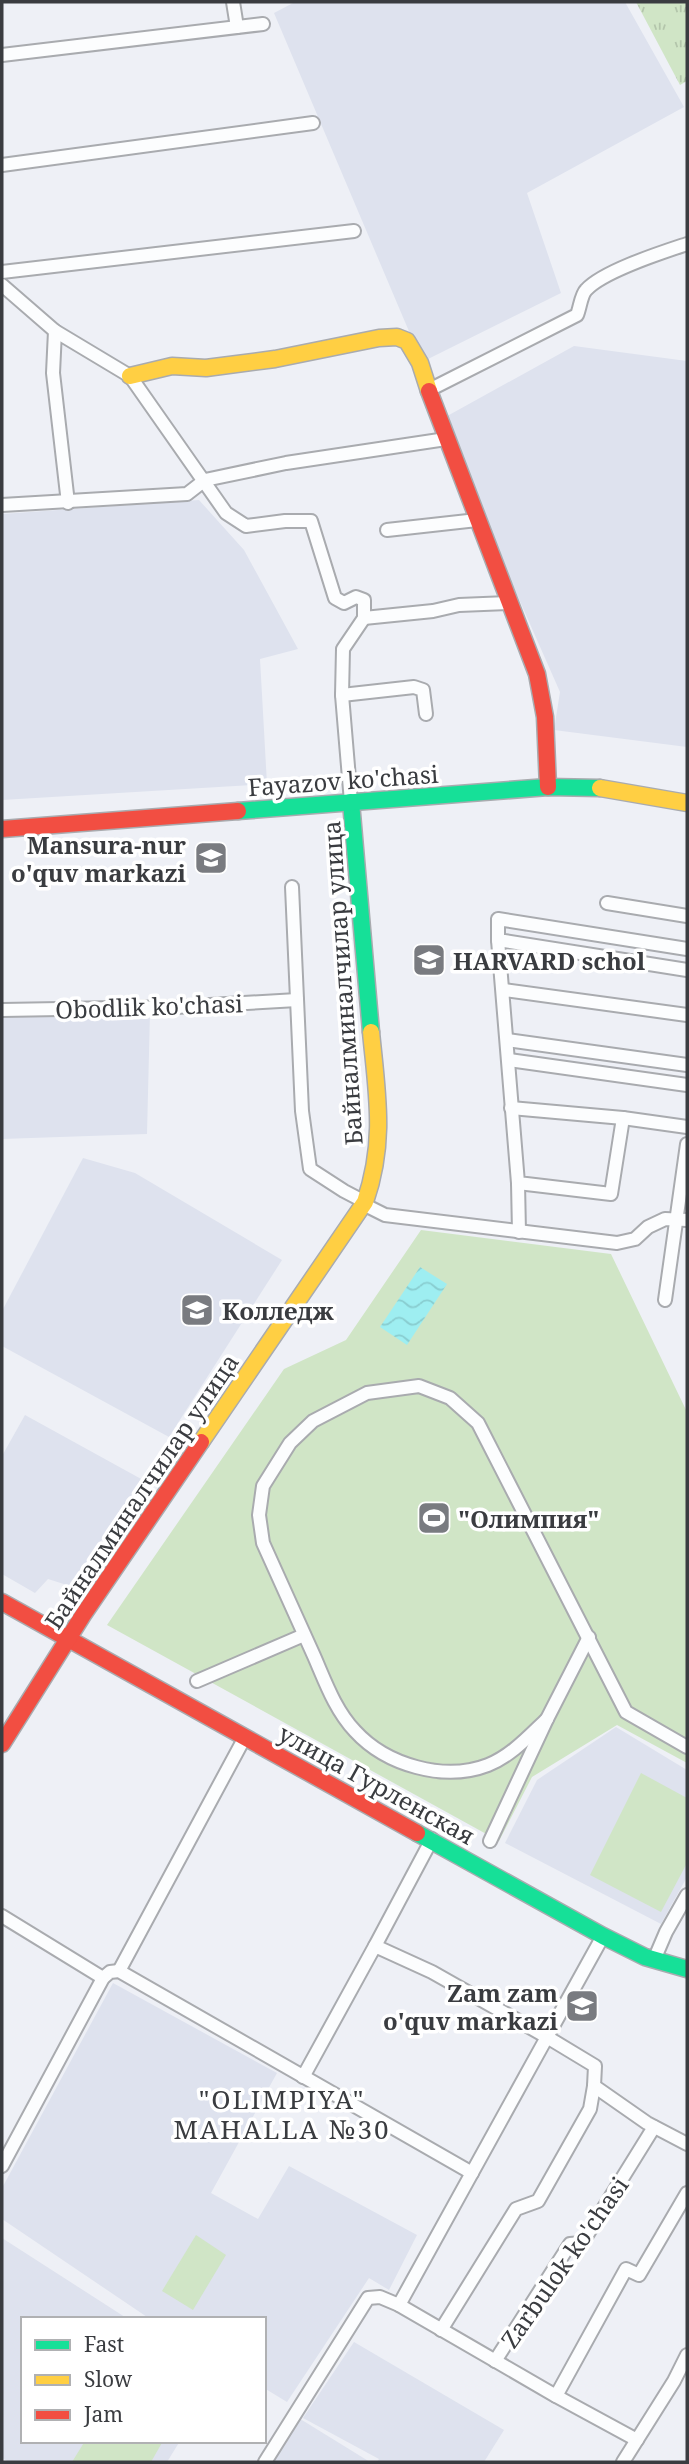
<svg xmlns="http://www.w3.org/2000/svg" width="689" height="2464" font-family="'Noto Serif',serif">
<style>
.built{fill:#dee2ee}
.grass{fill:url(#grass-tufts)}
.garden{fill:#d0e5c6}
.water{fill:url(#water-waves)}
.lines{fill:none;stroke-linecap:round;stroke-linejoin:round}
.street-casing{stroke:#a9abaf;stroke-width:16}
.fast-casing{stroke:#a9abaf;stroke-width:19}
.slow-casing{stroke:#a9abaf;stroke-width:19}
.jam-casing{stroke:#a9abaf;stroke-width:19}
.street{stroke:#fcfdfe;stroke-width:12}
.fast{stroke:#16e098;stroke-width:16}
.slow{stroke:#ffcf43;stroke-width:16}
.jam{stroke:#f24e42;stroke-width:16}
.labels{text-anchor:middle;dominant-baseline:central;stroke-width:7;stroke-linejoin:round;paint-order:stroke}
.street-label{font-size:24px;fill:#3a3c40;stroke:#fff}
.poi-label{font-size:24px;font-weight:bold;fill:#3a3c40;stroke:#fff;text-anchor:start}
.neighbourhood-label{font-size:26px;letter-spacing:2px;fill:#3a3c40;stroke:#fff}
</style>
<defs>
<pattern id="grass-tufts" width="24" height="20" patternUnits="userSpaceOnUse" patternTransform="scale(1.75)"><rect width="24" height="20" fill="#d0e5c6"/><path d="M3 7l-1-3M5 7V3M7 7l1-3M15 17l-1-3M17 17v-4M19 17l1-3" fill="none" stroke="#b3c5ab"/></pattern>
<pattern id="water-waves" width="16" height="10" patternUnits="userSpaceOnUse" patternTransform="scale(1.75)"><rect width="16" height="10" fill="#9eeef1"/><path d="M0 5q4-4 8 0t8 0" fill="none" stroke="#89cdd0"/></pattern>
</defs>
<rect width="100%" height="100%" fill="#eef0f6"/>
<g class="built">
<path d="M295,2H625L684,107L527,193L561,293L422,362L274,13Z"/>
<path d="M574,346L687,361V747L554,730L560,692L440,420Z"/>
<path d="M199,500L244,550L298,649L260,659L267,784L2,800V514Z"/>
<path d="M150,1013L147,1134L2,1139V1017Z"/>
<path d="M83,1158L135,1173L282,1260L169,1437L2,1346V1311Z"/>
<path d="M25,1415L143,1480L70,1586L48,1579L35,1593L2,1574V1456Z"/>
<path d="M616,1727L687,1770V1877L661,1924L505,1843L537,1780Z"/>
<path d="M113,1983L277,2073L211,2193L258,2219L289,2166L417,2235L389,2290L369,2278L287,2402L264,2388V2319H150L2,2219V2188Z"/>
<path d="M2,2238L128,2319H23V2441H180L167,2462H9L2,2458Z"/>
<path d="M354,2342L504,2430L484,2462H377L379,2459L303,2418Z"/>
<path d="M297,2417L370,2462H270Z"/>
</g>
<path class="grass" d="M636,2H687V81L680,85Z"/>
<g class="garden">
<path d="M421,1230L611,1254L687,1412V1763L617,1725L532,1777L499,1841L107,1625L284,1369L346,1340Z"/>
<path d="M641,1773L687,1798V1863L661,1912L590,1875Z"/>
<path d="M196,2235L226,2255L193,2310L162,2291Z"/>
<path d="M85,2441H163L151,2462H72Z"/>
</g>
<path class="water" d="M420,1267L447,1284L407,1345L380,1327Z"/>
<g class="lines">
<defs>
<g id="street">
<path d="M233,2L237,27"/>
<path d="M2,55L263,24"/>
<path d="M2,165L313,123"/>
<path d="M2,272L354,231"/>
<path d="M2,285L55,331L130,376L226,513L246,526L285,521H311L335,598L344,603L356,597L364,600V618L343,649L342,695L351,802"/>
<path d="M55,331L53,373L68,503"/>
<path d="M429,390L577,315C580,308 581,295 586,290C603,271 663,252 687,244"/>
<path d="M2,505L187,494L205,480L286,463L446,439"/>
<path d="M387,530L477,520"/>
<path d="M364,618L433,611L459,605L508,603"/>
<path d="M342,695L414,687L423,690L426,714"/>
<path d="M292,887L302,1111L310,1169L344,1191L365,1202"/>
<path d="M607,903L687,916"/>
<path d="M498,940L518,1183L611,1194L623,1118"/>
<path d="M687,949L498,919V940L687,970"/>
<path d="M504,990L687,1015"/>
<path d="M2,1010L176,1007L297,1000"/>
<path d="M507,1040L687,1065"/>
<path d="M509,1060L687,1085"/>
<path d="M511,1108L623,1118L687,1127"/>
<path d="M518,1183L519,1232"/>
<path d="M363,1204L385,1215L617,1243L635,1239L648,1227L665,1219L687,1220"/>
<path d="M665,1300L687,1144"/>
<path d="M197,1681L304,1635"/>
<path d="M547,1719C529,1736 511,1756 488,1765C444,1782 386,1765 355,1731C335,1710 325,1681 314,1656C297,1618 280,1581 263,1543L259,1515L263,1486L290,1443L313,1421L367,1393L419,1386L450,1398L478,1423L626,1712L687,1747"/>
<path d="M490,1841L547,1719L589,1637"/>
<path d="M2,1916L103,1978"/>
<path d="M603,1936L547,2037L595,2066L594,2086L647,2123L687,2144"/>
<path d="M375,1946L432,1839"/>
<path d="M654,1960L666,1932L687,1895"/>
<path d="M119,1971L245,1737"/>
<path d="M303,2077L375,1946L432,1972L547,2037L399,2305"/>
<path d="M2,2166L103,1978L110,1972L119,1971L472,2173"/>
<path d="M441,2330L516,2209L538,2201L590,2109L594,2086"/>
<path d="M495,2361L570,2244L582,2243L654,2127"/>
<path d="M556,2396L626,2269L639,2275L687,2193"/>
<path d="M265,2462L368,2298L380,2297L399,2305L556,2396L637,2440"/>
<path d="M623,2462L674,2381L687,2355"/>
</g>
<g id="fast">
<path d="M351,802L371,1032"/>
<path d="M238,811L548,787L600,788"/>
<path d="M417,1833L603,1936L645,1957L687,1969"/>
</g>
<g id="slow">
<path d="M130,376L172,366L206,368L275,359L379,338L397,337L407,341L420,363L429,391"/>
<path d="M600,788L687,803"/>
<path d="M201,1442L365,1202C386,1141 377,1094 371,1032"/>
</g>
<g id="jam">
<path d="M429,391L537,674L545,717L548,787"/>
<path d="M2,829L238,811"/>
<path d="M2,1602L417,1833"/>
<path d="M2,1744L83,1615L201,1442"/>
</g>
</defs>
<use href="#street" class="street-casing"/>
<use href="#fast" class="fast-casing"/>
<use href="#slow" class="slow-casing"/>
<use href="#jam" class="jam-casing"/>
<use href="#street" class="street"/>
<use href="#fast" class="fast"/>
<use href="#slow" class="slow"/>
<use href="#jam" class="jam"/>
</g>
<defs>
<symbol id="university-square" viewBox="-11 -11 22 22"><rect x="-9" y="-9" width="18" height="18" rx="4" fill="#797b80" stroke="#fff"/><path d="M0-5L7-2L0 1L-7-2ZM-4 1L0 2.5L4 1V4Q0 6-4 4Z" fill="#fff"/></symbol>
<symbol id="stadium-square" viewBox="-11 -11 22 22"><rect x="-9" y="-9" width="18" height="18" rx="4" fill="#797b80" stroke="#fff"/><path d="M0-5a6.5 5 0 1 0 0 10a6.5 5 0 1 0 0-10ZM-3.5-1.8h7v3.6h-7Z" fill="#fff"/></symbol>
</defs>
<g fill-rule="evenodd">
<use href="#university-square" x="192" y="839" width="38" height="38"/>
<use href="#university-square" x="410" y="941" width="38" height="38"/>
<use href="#university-square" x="178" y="1291" width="38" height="38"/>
<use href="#stadium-square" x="415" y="1499" width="38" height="38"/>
<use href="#university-square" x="563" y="1987" width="38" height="38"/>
</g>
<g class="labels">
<g class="street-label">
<text transform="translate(343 780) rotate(-4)">Fayazov ko'chasi</text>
<text transform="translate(342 983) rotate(-94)">Байналминалчилар улица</text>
<text transform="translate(149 1006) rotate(-2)">Obodlik ko'chasi</text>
<text transform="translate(141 1491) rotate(-56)">Байналминалчилар улица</text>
<text transform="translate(377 1784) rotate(29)">улица Гурленская</text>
<text transform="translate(564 2262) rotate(-55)">Zarbulok ko'chasi</text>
</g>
<g class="poi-label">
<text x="186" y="844" text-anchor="end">Mansura-nur<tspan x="186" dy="28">o'quv markazi</tspan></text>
<text x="453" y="960">HARVARD schol</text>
<text x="222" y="1310">Колледж</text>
<text x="458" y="1518">"Олимпия"</text>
<text x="558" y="1992" text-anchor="end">Zam zam<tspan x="558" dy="28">o'quv markazi</tspan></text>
</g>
<g class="neighbourhood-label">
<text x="282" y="2099">"OLIMPIYA"<tspan x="282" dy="30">MAHALLA №30</tspan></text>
</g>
</g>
<rect width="689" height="2464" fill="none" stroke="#3a3c40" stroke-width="7"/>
<rect x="21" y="2317" width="245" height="126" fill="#ffffff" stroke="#b0b1b3" stroke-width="2"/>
<rect x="35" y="2340" width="35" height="10" fill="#16e098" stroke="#b0b1b3" stroke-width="2"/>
<text x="84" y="2352" font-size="21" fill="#3a3c40">Fast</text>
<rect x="35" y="2375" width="35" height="10" fill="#ffcf43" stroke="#b0b1b3" stroke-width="2"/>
<text x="84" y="2387" font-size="21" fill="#3a3c40">Slow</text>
<rect x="35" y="2410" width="35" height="10" fill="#f24e42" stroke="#b0b1b3" stroke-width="2"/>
<text x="84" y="2422" font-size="21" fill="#3a3c40">Jam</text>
</svg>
